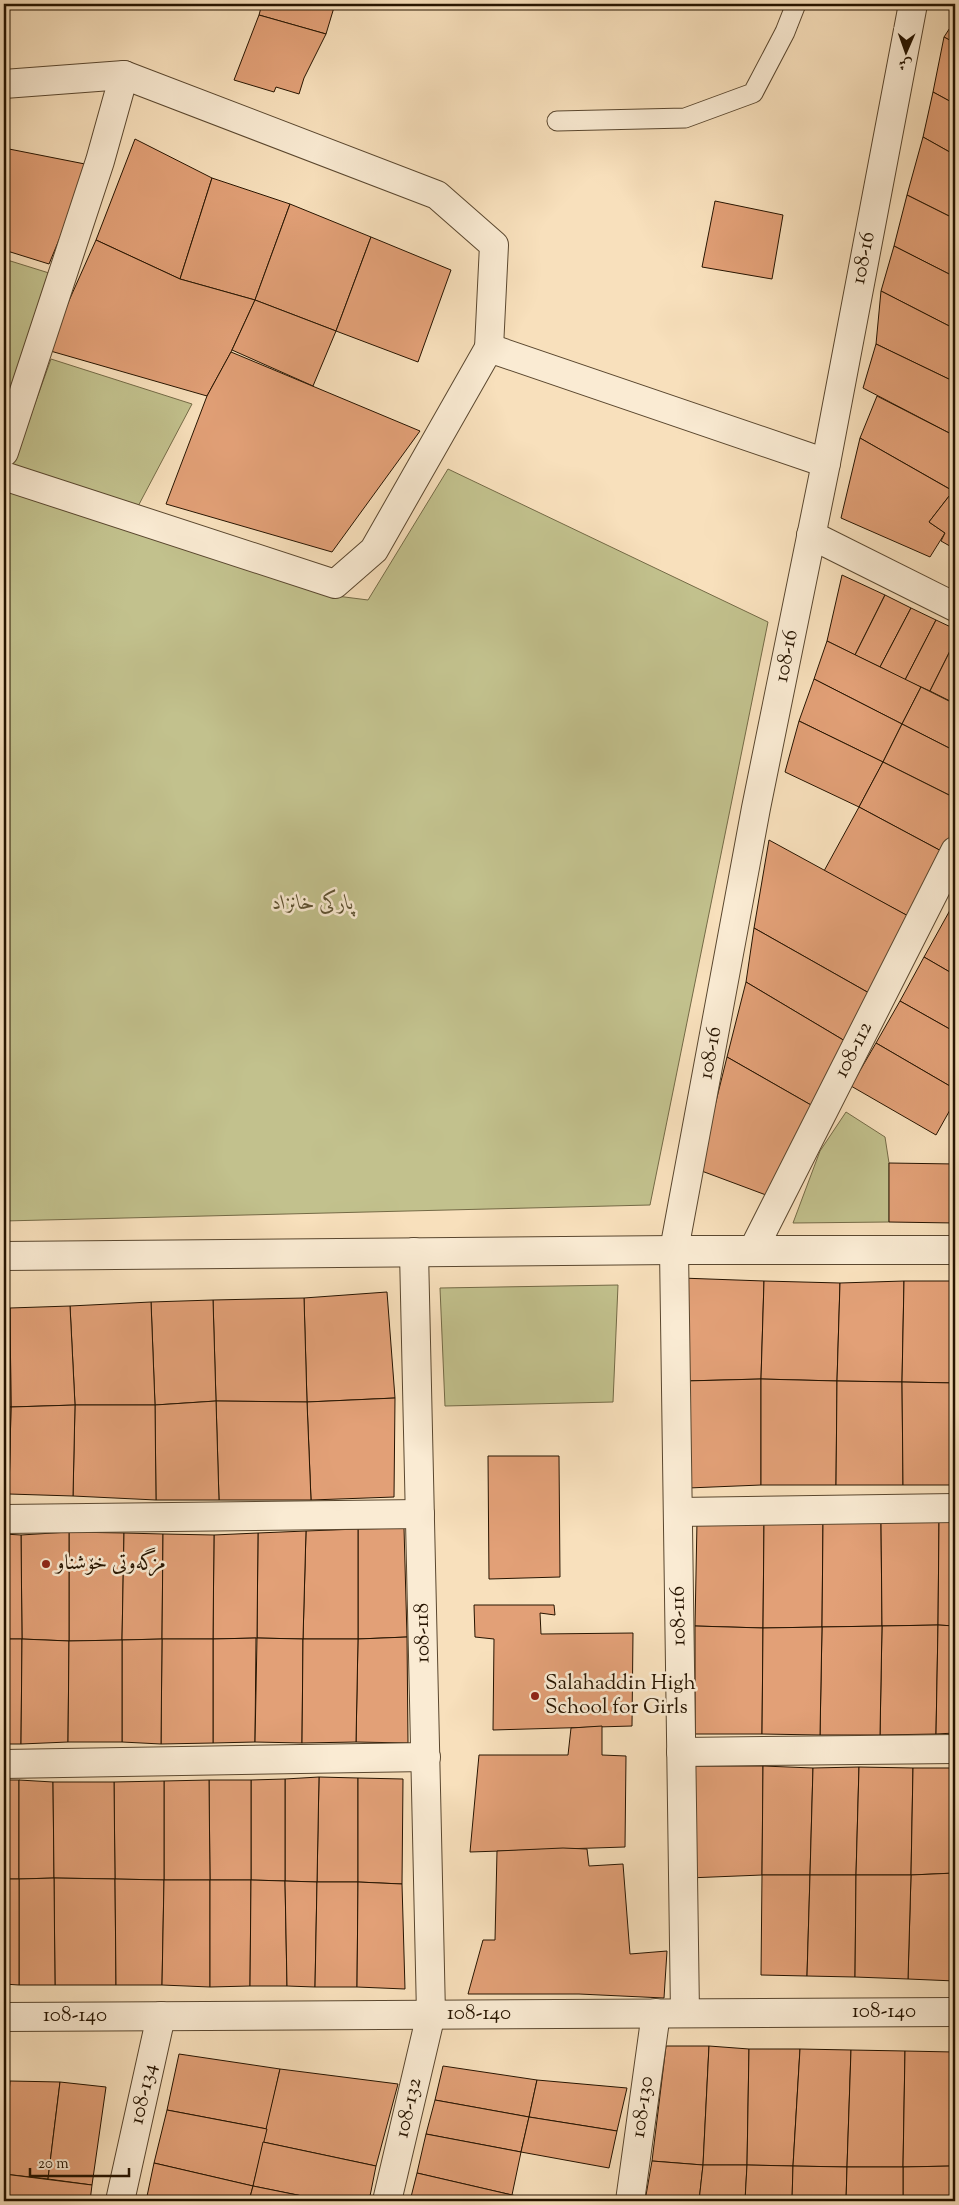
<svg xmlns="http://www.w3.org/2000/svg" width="959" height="2205" font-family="'Sorts Mill Goudy',Amiri,serif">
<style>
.green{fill:#c2c18d;stroke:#746a46}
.building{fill:#e2a077;stroke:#261400}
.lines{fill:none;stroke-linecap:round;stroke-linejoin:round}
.service-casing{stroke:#5a472f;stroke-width:21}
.minor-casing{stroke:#5a472f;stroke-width:30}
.service{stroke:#faebd3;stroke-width:19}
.minor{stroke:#faebd3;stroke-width:28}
.poi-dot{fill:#8f2418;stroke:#faebd3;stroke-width:2}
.labels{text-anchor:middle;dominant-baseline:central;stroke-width:5;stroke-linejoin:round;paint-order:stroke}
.street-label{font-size:21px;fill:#261400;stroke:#faebd3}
.park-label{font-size:21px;font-style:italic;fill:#5d5131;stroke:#faebd3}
.poi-label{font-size:21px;fill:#261400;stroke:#faebd3;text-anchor:start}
</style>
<rect width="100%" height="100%" fill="#f8e0bc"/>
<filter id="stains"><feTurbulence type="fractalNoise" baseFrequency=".004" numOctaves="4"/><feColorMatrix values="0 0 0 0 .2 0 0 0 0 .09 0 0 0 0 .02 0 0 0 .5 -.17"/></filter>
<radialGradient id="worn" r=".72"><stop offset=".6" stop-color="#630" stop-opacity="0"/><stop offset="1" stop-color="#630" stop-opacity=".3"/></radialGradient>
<g class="green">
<path d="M4,259L49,273L4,416Z"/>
<path d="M51,359L192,404L135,512L10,473Z"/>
<path d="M448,469L768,622L650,1205L4,1221V485L329,595L368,600Z"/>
<path d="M846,1112L885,1137L889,1163V1222L793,1223L820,1151Z"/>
<path d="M618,1285L613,1402L445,1406L440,1288Z"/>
</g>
<g class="building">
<path d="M262,4H335L326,34L259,15Z"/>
<path d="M259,15L326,34L304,78L299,94L276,87L274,92L234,80Z"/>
<path d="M955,20V43L944,37Z"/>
<path d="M944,37L955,43V104L933,92Z"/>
<path d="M933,92L955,104V155L923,137Z"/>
<path d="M923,137L955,155V219L907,195Z"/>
<path d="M135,139L212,178L180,279L96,240Z"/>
<path d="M4,148L90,165L49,264L4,250Z"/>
<path d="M212,178L290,204L255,300L180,279Z"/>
<path d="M907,195L955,219V277L894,246Z"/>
<path d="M715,201L783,215L772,279L702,267Z"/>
<path d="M290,204L371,237L336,331L255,300Z"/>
<path d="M371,237L451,270L418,362L336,331Z"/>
<path d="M96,240L180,279L255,300L231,352L207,396L47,350Z"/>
<path d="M894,246L955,277V329L881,291Z"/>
<path d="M881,291L955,329V382L876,344Z"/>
<path d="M255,300L336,331L313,386L232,350Z"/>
<path d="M876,344L955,382V436L863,388Z"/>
<path d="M231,352L420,431L332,552L166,504L207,396Z"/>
<path d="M877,396L955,436V492L860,438Z"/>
<path d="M860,438L953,491L929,522L945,533L930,557L841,518Z"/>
<path d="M953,491L955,492V549L941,541L945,533L929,522Z"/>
<path d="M842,575L885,595L855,655L827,641Z"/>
<path d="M885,595L911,608L880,667L855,655Z"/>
<path d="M911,608L936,620L905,680L880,667Z"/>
<path d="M936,620L955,629V641L930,691L905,680Z"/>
<path d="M827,641L921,687L902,724L814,679Z"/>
<path d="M955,641V700L954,703L930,691Z"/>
<path d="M814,679L902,724L883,762L799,721Z"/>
<path d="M921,687L955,704V751L902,724Z"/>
<path d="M799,721L883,762L859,807L785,772Z"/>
<path d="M902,724L955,751V798L883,762Z"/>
<path d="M883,762L955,798V834L945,853L859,807Z"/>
<path d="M859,807L945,853L910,917L824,871Z"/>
<path d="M769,840L910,917L869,993L754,928Z"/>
<path d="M955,899V915L949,912Z"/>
<path d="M949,912L955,915V975L924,957Z"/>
<path d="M754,928L869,993L845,1041L746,982Z"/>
<path d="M924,957L955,975V1032L900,1001Z"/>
<path d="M746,982L845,1041L811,1105L727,1057Z"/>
<path d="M900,1001L955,1032V1089L876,1043Z"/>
<path d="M876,1043L955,1089V1101L936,1135L851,1086Z"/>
<path d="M727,1057L811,1105L766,1195L699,1170Z"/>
<path d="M889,1163L955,1164V1223L889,1222Z"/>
<path d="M681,1278L764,1281L761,1379L685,1381Z"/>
<path d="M764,1281L840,1283L837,1381L761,1379Z"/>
<path d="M904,1281L902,1382L837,1381L840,1283Z"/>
<path d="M904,1281H955V1383L902,1382Z"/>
<path d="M387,1292L395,1398L307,1402L304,1298Z"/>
<path d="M304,1298L307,1402L216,1401L213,1300Z"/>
<path d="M213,1300L216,1401L155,1405L151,1302Z"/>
<path d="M151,1302L155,1405H75L70,1306Z"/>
<path d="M70,1306L75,1405L11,1407L10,1308Z"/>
<path d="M4,1308H10L11,1407H4Z"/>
<path d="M761,1379V1485L688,1488L685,1381Z"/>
<path d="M761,1379L837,1381L836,1485H761Z"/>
<path d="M837,1381L902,1382L903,1485H836Z"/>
<path d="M902,1382L955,1383V1485H903Z"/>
<path d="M395,1398L394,1497L311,1500L307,1402Z"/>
<path d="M216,1401L307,1402L311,1500H219Z"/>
<path d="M216,1401L219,1500H156L155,1405Z"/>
<path d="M75,1405H155L156,1500L73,1496Z"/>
<path d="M75,1405L73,1496L9,1494L11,1407Z"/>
<path d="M4,1407H11L9,1494H4Z"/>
<path d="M488,1456H559L560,1577L489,1579Z"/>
<path d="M697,1522H764L763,1628L695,1626Z"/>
<path d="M764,1522H823L822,1627L763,1628Z"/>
<path d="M823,1522H881L882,1626L822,1627Z"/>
<path d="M881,1522H939L938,1625L882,1626Z"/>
<path d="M939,1522H955V1626L938,1625Z"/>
<path d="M404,1528L407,1637L358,1639V1529Z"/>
<path d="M358,1529V1639H303L306,1531Z"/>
<path d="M306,1531L303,1639L257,1638L258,1533Z"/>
<path d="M69,1532L124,1533L122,1640L69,1641Z"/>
<path d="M69,1532V1641L22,1639L21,1535Z"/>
<path d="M124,1533L163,1534L162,1639L122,1640Z"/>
<path d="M258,1533L257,1638L213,1639L214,1535Z"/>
<path d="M4,1534L21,1535L22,1639H4Z"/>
<path d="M163,1534L214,1535L213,1639H162Z"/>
<path d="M474,1605H554L555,1615L540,1613L541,1634L633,1633L632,1726L493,1730L494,1639L475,1637Z"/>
<path d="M938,1625L936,1734L880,1735L882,1626Z"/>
<path d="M938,1625L955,1626V1733L936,1734Z"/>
<path d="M695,1626L763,1628L762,1734H695Z"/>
<path d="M882,1626L880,1735H820L822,1627Z"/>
<path d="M822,1627L820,1735L762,1734L763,1628Z"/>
<path d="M407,1637L408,1743L356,1742L358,1639Z"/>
<path d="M256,1638L255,1742L213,1743V1639Z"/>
<path d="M257,1638L303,1639L302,1743L255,1742Z"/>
<path d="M4,1639H22L21,1744H4Z"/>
<path d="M22,1639L69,1641L68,1742L21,1744Z"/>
<path d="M162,1639H213V1743L161,1744Z"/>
<path d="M162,1639L161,1744L122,1742V1640Z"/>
<path d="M303,1639H358L356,1742L302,1743Z"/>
<path d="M122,1640V1742H68L69,1641Z"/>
<path d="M602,1726V1755L626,1756L625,1847L470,1852L479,1755H568L571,1728Z"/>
<path d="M690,1766H763L762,1875L688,1878Z"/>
<path d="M763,1766L813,1768L810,1875H762Z"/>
<path d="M859,1767L856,1875H810L813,1768Z"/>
<path d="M859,1767L913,1768L911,1875H856Z"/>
<path d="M913,1768H955V1873L911,1875Z"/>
<path d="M319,1777L358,1778V1882H317Z"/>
<path d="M319,1777L317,1882L285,1881V1779Z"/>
<path d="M358,1778L403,1779L402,1884L358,1882Z"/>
<path d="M285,1779V1881L251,1880V1780Z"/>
<rect x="4" y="1780" width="15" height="99"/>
<path d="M19,1780L53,1782L54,1878L19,1879Z"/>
<path d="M209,1780H251V1880H210Z"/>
<path d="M209,1780L210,1880H164V1781Z"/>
<path d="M164,1781V1880L115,1879L114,1782Z"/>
<path d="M53,1782H114L115,1879L54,1878Z"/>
<path d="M563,1848L587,1849L589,1866L623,1864L630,1954L667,1951L664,1998L579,1994H468L483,1940H495L497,1851Z"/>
<path d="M955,1873V1981L908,1979L911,1875Z"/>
<path d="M762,1875H810L807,1976L761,1975Z"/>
<path d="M810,1875H856L855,1977L807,1976Z"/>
<path d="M856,1875H911L908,1979L855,1977Z"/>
<path d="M54,1878L115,1879L116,1985H55Z"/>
<path d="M54,1878L55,1985H19V1879Z"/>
<path d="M4,1879H19V1985L4,1984Z"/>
<path d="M115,1879L164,1880L162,1985H116Z"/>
<path d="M164,1880H210V1987L162,1985Z"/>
<path d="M210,1880H251L250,1986L210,1987Z"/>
<path d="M251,1880L285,1881L287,1986H250Z"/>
<path d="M285,1881L317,1882L315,1987L287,1986Z"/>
<path d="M317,1882H358L357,1987H315Z"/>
<path d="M358,1882L402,1884L405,1989L357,1987Z"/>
<path d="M666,2046H709L703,2165L652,2161Z"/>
<path d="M709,2046L749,2049L747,2165H703Z"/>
<path d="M749,2049H800L793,2166L747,2165Z"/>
<path d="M800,2049L851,2050L847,2167L793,2166Z"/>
<path d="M851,2050L905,2051L903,2167H847Z"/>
<path d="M905,2051L953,2052L952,2166L903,2167Z"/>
<path d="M953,2052H955V2166H952Z"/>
<path d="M179,2054L280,2069L267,2129L167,2110Z"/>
<path d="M443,2066L537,2080L529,2117L435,2100Z"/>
<path d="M280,2069L398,2084L376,2166L263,2142Z"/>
<path d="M4,2080L10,2081L6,2131L4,2130Z"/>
<path d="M537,2080L627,2088L617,2131L529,2117Z"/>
<path d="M10,2081L60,2082L48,2179L4,2174V2152Z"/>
<path d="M60,2082L106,2087L92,2185L48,2179Z"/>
<path d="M435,2100L529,2117L521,2152L426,2134Z"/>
<path d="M167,2110L267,2129L253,2186L154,2163Z"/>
<path d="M529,2117L617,2131L609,2168L521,2152Z"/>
<path d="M426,2134L521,2152L512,2195L417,2173Z"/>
<path d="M263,2142L376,2166L369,2201H327L253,2186Z"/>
<path d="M652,2161L703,2165L699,2201H645Z"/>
<path d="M154,2163L253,2186L249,2201H146Z"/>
<path d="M703,2165H747L745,2201H699Z"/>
<path d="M747,2165L793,2166L792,2201H745Z"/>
<path d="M793,2166L847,2167L846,2201H792Z"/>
<path d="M952,2166H955V2201H953Z"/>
<path d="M952,2166L953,2201H903V2167Z"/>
<path d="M847,2167H903V2201H846Z"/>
<path d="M417,2173L512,2195L510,2201H410Z"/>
<path d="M4,2174L92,2185L90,2201H4Z"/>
<path d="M253,2186L327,2201H249Z"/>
<path d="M512,2195L542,2201H510Z"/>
</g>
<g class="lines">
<defs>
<path id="service" d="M557,121L685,118L753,93L785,32L796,4"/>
<g id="minor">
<path d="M4,84L124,75L437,195L494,245L489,348"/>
<path d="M4,452L100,161L124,75"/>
<path d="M4,476L335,584L374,550L489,348L826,463"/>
<path d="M811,535L955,607"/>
<path d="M753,1250L955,851"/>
<path d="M4,1256L674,1250H955"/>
<path d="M678,1512L955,1508"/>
<path d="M4,1519L420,1514"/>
<path d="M681,1752L955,1749"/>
<path d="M4,1764L426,1757"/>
<path d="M685,2013L674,1250L756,808L826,463L913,4"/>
<path d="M4,2017L955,2012"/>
<path d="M120,2201L161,2016"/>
<path d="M387,2201L431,2014L414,1252"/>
<path d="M630,2201L656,2013"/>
</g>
</defs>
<use href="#service" class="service-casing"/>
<use href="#minor" class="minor-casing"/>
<use href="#service" class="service"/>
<use href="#minor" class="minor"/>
</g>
<g class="poi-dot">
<circle cx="46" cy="1564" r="5"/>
<circle cx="535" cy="1696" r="5"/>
</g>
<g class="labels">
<g class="street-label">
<text transform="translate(864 258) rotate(-79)">108-16</text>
<text transform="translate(787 656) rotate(-79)">108-16</text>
<text transform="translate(854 1050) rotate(-63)">108-112</text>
<text transform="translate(711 1053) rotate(-80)">108-16</text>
<text transform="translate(679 1616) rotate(-91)">108-116</text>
<text transform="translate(423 1633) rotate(-91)">108-118</text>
<text x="884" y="2012">108-140</text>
<text x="479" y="2014">108-140</text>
<text x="75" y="2016">108-140</text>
<text transform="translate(144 2094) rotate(-77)">108-134</text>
<text transform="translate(643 2107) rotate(-82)">108-130</text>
<text transform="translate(409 2108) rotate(-77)">108-132</text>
</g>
<g class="park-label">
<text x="313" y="904">پارکی خانزاد</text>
</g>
<g class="poi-label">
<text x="56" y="1564">مزگەوتی خۆشناو</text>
<text x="545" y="1684">Salahaddin High<tspan x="545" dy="24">School for Girls</tspan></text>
</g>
</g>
<rect width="959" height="2205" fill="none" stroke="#f8e0bc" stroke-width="20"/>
<rect x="5" y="5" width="949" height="2195" fill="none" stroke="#261400" stroke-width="2.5"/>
<rect x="10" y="10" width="939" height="2185" fill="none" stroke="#261400"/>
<g transform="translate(906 52) rotate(182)" stroke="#faebd3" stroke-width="4" paint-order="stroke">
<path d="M0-4L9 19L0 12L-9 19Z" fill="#261400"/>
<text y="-8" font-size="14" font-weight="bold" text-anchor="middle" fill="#261400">ش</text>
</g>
<path d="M30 2168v8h99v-8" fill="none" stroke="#261400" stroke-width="2.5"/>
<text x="38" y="2168" font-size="15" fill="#261400" stroke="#faebd3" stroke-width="4" paint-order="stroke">20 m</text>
<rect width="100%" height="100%" filter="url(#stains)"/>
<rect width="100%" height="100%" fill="url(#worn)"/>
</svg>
